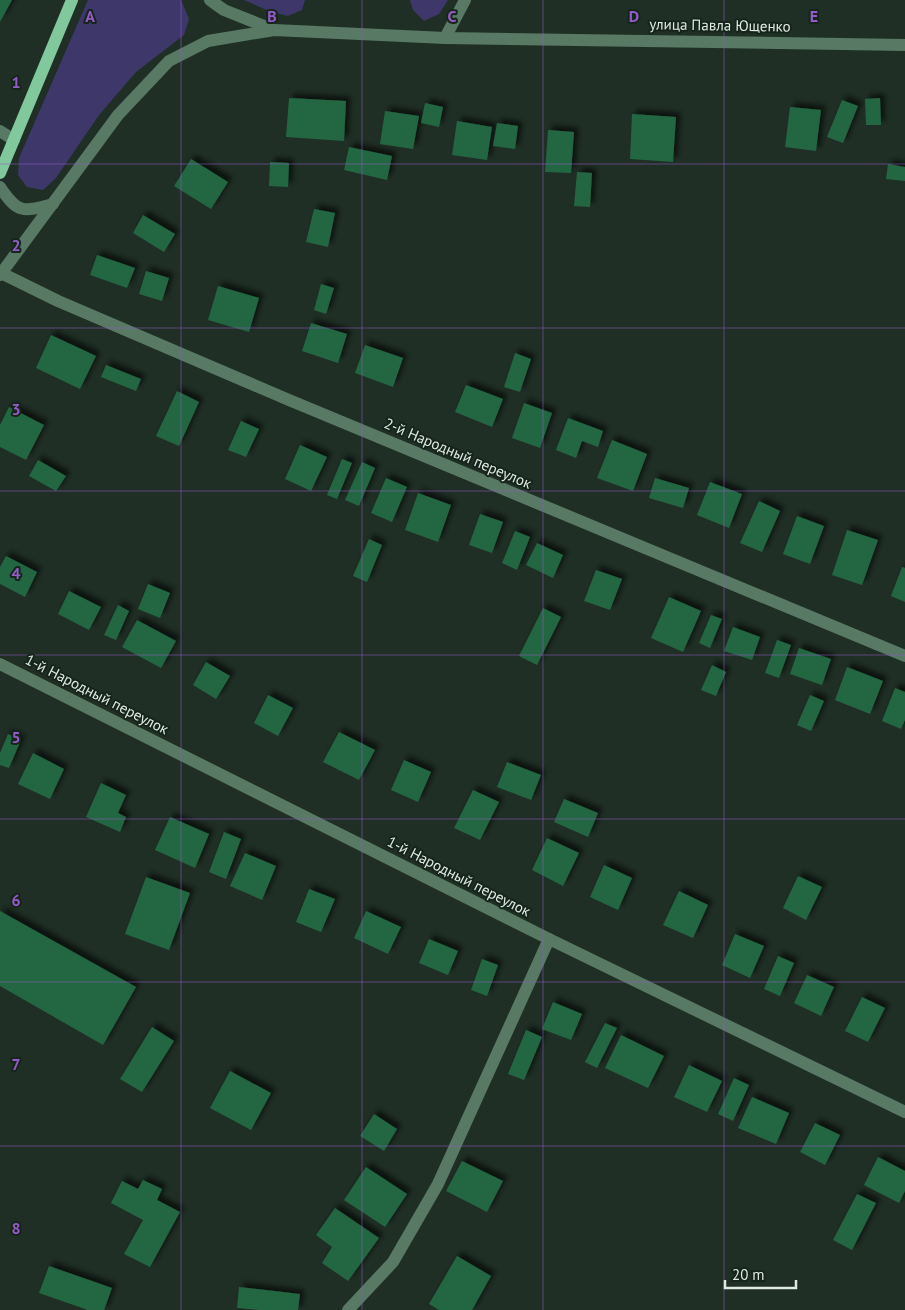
<svg xmlns="http://www.w3.org/2000/svg" width="905" height="1310" font-family="'PT Sans',sans-serif">
<style>
.green{fill:#3e3769}
.building{fill:#236642;filter:url(#shadow)}
.lines{fill:none;stroke-linecap:round;stroke-linejoin:round}
.minor{stroke:#587964;stroke-width:12}
.major{stroke:#81c89c;stroke-width:12}
.grid{fill:none;stroke:#945bc8;stroke-width:1;stroke-opacity:0.55}
.labels{text-anchor:middle;dominant-baseline:central;stroke-width:4;stroke-linejoin:round;paint-order:stroke}
.street-label{font-size:15px;fill:#dfe9e2;stroke:#15251b}
.grid-label{font-size:16px;text-anchor:middle;font-weight:bold;fill:#945bc8;stroke:#15251b;stroke-width:4;stroke-linejoin:round;paint-order:stroke}
</style>
<defs>
<filter id="shadow"><feDropShadow dx="4.5" dy="-4.5" stdDeviation="2.5" flood-color="#0009"/></filter>
</defs>
<rect width="100%" height="100%" fill="#1f2f25"/>
<g class="green">
<path d="M88,0H181L189,19L184,35L136,72L99,115L56,178L43,190L27,187L18,175L19,158Z"/>
<path d="M244,0H305L302,10L288,16L269,11Z"/>
<path d="M410,0H448L439,14L424,21L413,10Z"/>
</g>
<g class="building">
<path d="M0,0H12L0,22Z"/>
<path d="M289,98L346,101L344,141L286,137Z"/>
<path d="M880,98L881,125H866L865,99Z"/>
<path d="M842,100L858,106L843,143L827,137Z"/>
<path d="M425,103L443,107L439,127L421,123Z"/>
<path d="M790,107L821,110L816,151L785,147Z"/>
<path d="M385,111L419,116L413,149L380,144Z"/>
<path d="M632,114L676,117L673,162L630,159Z"/>
<path d="M457,121L492,127L487,160L452,155Z"/>
<path d="M497,123L518,126L515,149L493,146Z"/>
<path d="M548,130L574,132L571,173L545,172Z"/>
<path d="M349,147L392,156L387,180L344,170Z"/>
<path d="M191,159L228,182L211,209L174,186Z"/>
<path d="M270,162L289,163L288,187L269,186Z"/>
<path d="M888,164L905,167V181L886,179Z"/>
<path d="M577,172L592,173L590,207L574,206Z"/>
<path d="M314,209L335,213L328,247L306,242Z"/>
<path d="M143,215L175,234L164,252L133,233Z"/>
<path d="M97,255L135,268L127,288L90,275Z"/>
<path d="M146,271L169,278L162,301L139,294Z"/>
<path d="M321,284L334,288L326,314L314,310Z"/>
<path d="M218,286L259,298L249,332L208,320Z"/>
<path d="M311,323L347,334L338,363L302,351Z"/>
<path d="M51,335L96,356L80,389L36,368Z"/>
<path d="M365,345L403,358L393,387L355,373Z"/>
<path d="M515,353L531,359L520,392L504,387Z"/>
<path d="M106,365L141,379L136,391L101,377Z"/>
<path d="M466,385L503,399L492,427L455,412Z"/>
<path d="M177,391L199,402L179,446L156,436Z"/>
<path d="M524,403L552,413L540,448L512,438Z"/>
<path d="M9,407L44,425L26,460L0,447V425Z"/>
<path d="M568,418L603,431L598,447L582,441L576,458L556,450Z"/>
<path d="M241,421L259,429L246,457L228,450Z"/>
<path d="M612,440L647,454L633,491L597,478Z"/>
<path d="M300,445L327,457L311,491L285,479Z"/>
<path d="M342,459L352,463L337,499L327,495Z"/>
<path d="M38,460L66,476L56,491L29,476Z"/>
<path d="M362,462L375,468L359,506L345,500Z"/>
<path d="M386,478L407,487L392,522L371,513Z"/>
<path d="M655,478L689,488L683,508L649,498Z"/>
<path d="M710,482L742,494L729,528L697,515Z"/>
<path d="M418,493L451,505L438,542L405,530Z"/>
<path d="M759,501L780,511L762,552L740,543Z"/>
<path d="M480,514L503,522L492,553L469,545Z"/>
<path d="M797,516L824,526L810,564L783,554Z"/>
<path d="M847,530L878,540L862,585L832,575Z"/>
<path d="M515,531L530,537L517,570L502,563Z"/>
<path d="M369,539L382,545L367,582L353,576Z"/>
<path d="M537,543L563,555L553,578L526,565Z"/>
<path d="M6,556L37,572L25,597L0,584V567Z"/>
<path d="M902,567L905,568V602L891,596Z"/>
<path d="M596,570L622,579L610,610L584,601Z"/>
<path d="M148,584L170,593L160,618L138,609Z"/>
<path d="M69,591L101,607L89,630L58,614Z"/>
<path d="M669,597L701,611L683,652L651,638Z"/>
<path d="M118,605L129,611L116,640L104,635Z"/>
<path d="M543,608L561,617L537,665L519,656Z"/>
<path d="M711,615L722,619L710,648L699,643Z"/>
<path d="M137,620L176,641L161,668L122,647Z"/>
<path d="M733,627L760,637L752,660L724,651Z"/>
<path d="M777,640L791,645L779,678L765,673Z"/>
<path d="M799,648L831,659L822,685L790,674Z"/>
<path d="M206,662L230,676L216,699L193,685Z"/>
<path d="M712,665L726,672L716,696L701,690Z"/>
<path d="M847,667L883,681L870,714L835,700Z"/>
<path d="M895,688L905,692V720L901,729L882,721Z"/>
<path d="M268,695L293,708L278,736L254,723Z"/>
<path d="M810,695L824,701L811,731L797,725Z"/>
<path d="M339,732L375,750L359,780L323,762Z"/>
<path d="M8,734L21,740L9,768L0,765V753Z"/>
<path d="M33,753L64,769L50,799L18,784Z"/>
<path d="M404,760L431,772L418,802L391,790Z"/>
<path d="M507,762L541,775L531,800L497,787Z"/>
<path d="M101,783L126,795L118,813L126,817L120,832L86,817Z"/>
<path d="M473,790L499,802L480,840L454,828Z"/>
<path d="M564,799L598,813L588,837L554,822Z"/>
<path d="M170,817L209,834L195,868L155,850Z"/>
<path d="M224,832L241,839L226,879L209,872Z"/>
<path d="M547,838L579,853L563,886L532,870Z"/>
<path d="M245,853L276,866L262,900L230,886Z"/>
<path d="M604,865L632,878L618,910L590,897Z"/>
<path d="M798,876L822,887L806,920L783,908Z"/>
<path d="M146,877L190,893L169,950L125,934Z"/>
<path d="M309,889L335,899L321,932L296,922Z"/>
<path d="M679,891L708,905L693,938L663,925Z"/>
<path d="M0,911L136,987L103,1045L0,986Z"/>
<path d="M366,911L401,927L388,954L354,938Z"/>
<path d="M735,934L764,946L750,978L722,965Z"/>
<path d="M429,939L458,951L448,975L419,963Z"/>
<path d="M778,956L794,963L780,996L764,989Z"/>
<path d="M482,959L498,965L487,996L471,990Z"/>
<path d="M807,975L834,987L821,1016L794,1003Z"/>
<path d="M862,997L885,1008L868,1042L845,1031Z"/>
<path d="M553,1002L582,1014L571,1040L542,1029Z"/>
<path d="M605,1023L617,1028L597,1068L585,1062Z"/>
<path d="M152,1027L174,1041L142,1092L120,1079Z"/>
<path d="M526,1030L542,1037L524,1080L508,1074Z"/>
<path d="M621,1035L664,1056L648,1088L605,1068Z"/>
<path d="M689,1065L722,1081L707,1112L674,1097Z"/>
<path d="M230,1071L271,1093L251,1130L210,1108Z"/>
<path d="M734,1078L749,1085L733,1121L718,1114Z"/>
<path d="M752,1097L789,1113L776,1144L738,1128Z"/>
<path d="M374,1114L397,1129L384,1151L360,1136Z"/>
<path d="M815,1123L840,1135L825,1165L800,1152Z"/>
<path d="M878,1157L905,1171V1191L899,1203L864,1185Z"/>
<path d="M462,1161L503,1181L487,1212L446,1191Z"/>
<path d="M366,1167L407,1194L385,1227L344,1200Z"/>
<path d="M143,1180L162,1189L157,1200L180,1212L150,1267L124,1254L143,1220L111,1203L122,1181L138,1189Z"/>
<path d="M857,1194L876,1203L852,1250L833,1240Z"/>
<path d="M335,1208L379,1238L348,1281L322,1263L332,1247L316,1235Z"/>
<path d="M457,1256L491,1276L472,1310H439L429,1304Z"/>
<path d="M49,1266L112,1288L104,1310H88L39,1293Z"/>
<path d="M239,1287L300,1294L298,1310H260L237,1308Z"/>
</g>
<g class="lines">
<g class="minor">
<path d="M210,0L224,10L274,30"/>
<path d="M445,38L465,0"/>
<path d="M0,131L14,140"/>
<path d="M0,187C18,214 23,212 53,204"/>
<path d="M1,273L58,301L289,400L905,656"/>
<path d="M0,275L118,115L169,61L208,41L274,30L445,38L905,45"/>
<path d="M0,664L549,939L905,1112"/>
<path d="M348,1310L393,1262L438,1184L549,939"/>
</g>
<path class="major" d="M0,173L72,0"/>
</g>
<path class="grid" d="M181,0V1310M362,0V1310M543,0V1310M724,0V1310M0,164H905M0,328H905M0,491H905M0,655H905M0,819H905M0,982H905M0,1146H905"/>
<g class="labels">
<g class="street-label">
<text transform="translate(720 25) rotate(1)">улица Павла Ющенко</text>
<text transform="translate(458 453) rotate(23)">2-й Народный переулок</text>
<text transform="translate(97 694) rotate(27)">1-й Народный переулок</text>
<text transform="translate(459 876) rotate(27)">1-й Народный переулок</text>
</g>
</g>
<g class="grid-label">
<text x="90" y="22">A</text>
<text x="272" y="22">B</text>
<text x="452" y="22">C</text>
<text x="634" y="22">D</text>
<text x="814" y="22">E</text>
<text x="16" y="88">1</text>
<text x="16" y="251">2</text>
<text x="16" y="415">3</text>
<text x="16" y="579">4</text>
<text x="16" y="743">5</text>
<text x="16" y="906">6</text>
<text x="16" y="1070">7</text>
<text x="16" y="1234">8</text>
</g>
<path d="M725 1280v8h71v-8" fill="none" stroke="#dfe9e2" stroke-width="2.5"/>
<text x="732" y="1280" font-size="15" fill="#dfe9e2" stroke="#15251b" stroke-width="4" paint-order="stroke">20 m</text>
</svg>
